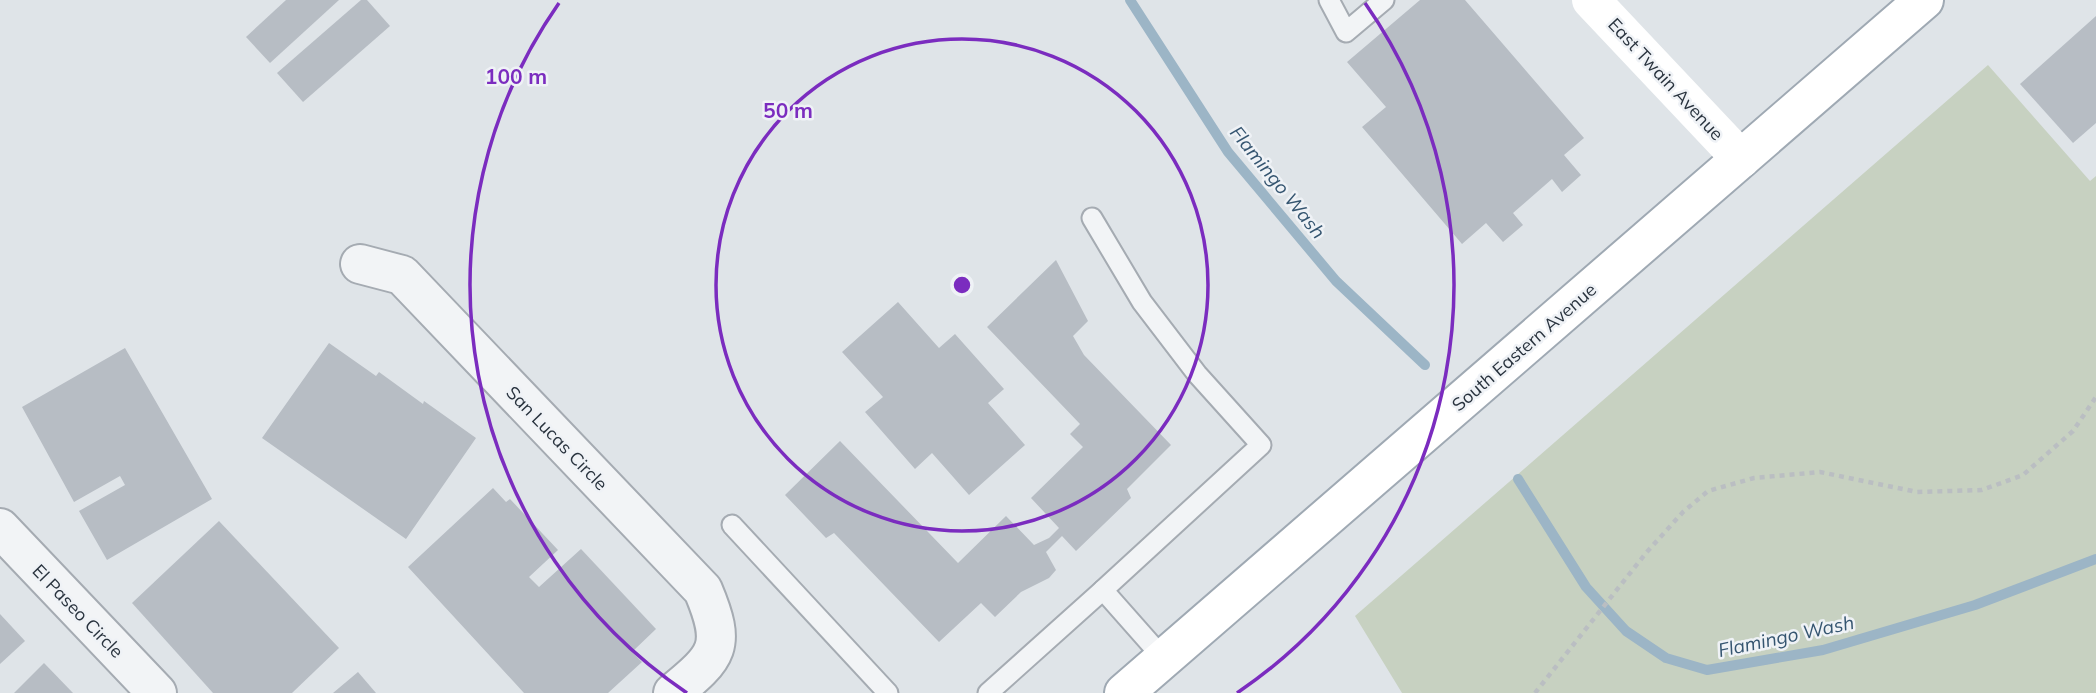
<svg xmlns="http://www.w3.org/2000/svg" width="2096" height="693" font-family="Mulish,sans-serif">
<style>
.green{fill:#c7d1c1}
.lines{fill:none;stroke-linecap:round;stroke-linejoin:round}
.stream{stroke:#9cb5c6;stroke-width:10}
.building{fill:#b7bdc4}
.lane-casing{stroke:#a5abb2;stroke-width:23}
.street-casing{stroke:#a5abb2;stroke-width:42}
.primary-casing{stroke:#9fa9b3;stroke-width:42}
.path{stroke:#babec2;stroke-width:4.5;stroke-dasharray:5 5;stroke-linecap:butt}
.lane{stroke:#f2f4f6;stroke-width:19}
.street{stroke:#f2f4f6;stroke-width:38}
.secondary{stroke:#fff;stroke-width:38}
.primary{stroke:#fff;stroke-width:38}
.ring{fill:none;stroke:#7b2cbf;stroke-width:3.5}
.labels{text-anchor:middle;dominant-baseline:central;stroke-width:5;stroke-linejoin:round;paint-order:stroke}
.street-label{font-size:18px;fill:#29333e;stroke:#eff2f6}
.water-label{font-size:19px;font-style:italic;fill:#355570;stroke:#eff2f6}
.centre{fill:#7b2cbf;stroke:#eff2f6;stroke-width:3.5}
.ring-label{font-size:21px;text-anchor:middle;font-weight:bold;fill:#7b2cbf;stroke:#eff2f6;stroke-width:5;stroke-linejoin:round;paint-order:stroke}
</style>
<rect width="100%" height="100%" fill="#dfe4e8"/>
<path class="green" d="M1988,65L2090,181L2096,176V693H1402L1355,616Z"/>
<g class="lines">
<g class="stream">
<path d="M1130,0L1228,152L1336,281L1425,365"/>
<path d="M1518,479L1586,587L1626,631L1666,658L1707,670L1823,650L1975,605L2096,559"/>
</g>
</g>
<g class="building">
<path d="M286,0H339L270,63L246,37Z"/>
<path d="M361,0H367L390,26L303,102L277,73Z"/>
<path d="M1420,0H1465L1584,138L1564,155L1581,175L1562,192L1552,179L1513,213L1523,225L1503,242L1486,223L1462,244L1362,127L1386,107L1347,62Z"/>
<path d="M2096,16V123L2073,143L2020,84Z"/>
<path d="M1056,260L1088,321L1073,336L1084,355L1171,445L1127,489L1131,498L1076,551L1062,536L1046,552L1056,570L1049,578L1021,592L995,617L981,603L939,642L834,533L826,538L785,495L840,441L958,563L1006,516L1034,545L1049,538L1059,528L1031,498L1083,447L1070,434L1080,424L987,327Z"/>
<path d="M898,302L939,348L955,334L1004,389L988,403L1025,445L969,495L932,453L915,469L865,412L883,397L842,352Z"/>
<path d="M329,343L376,376L379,372L423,404L424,401L476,438L406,539L262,438Z"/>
<path d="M125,348L212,499L107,560L79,511L125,485L120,476L74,502L22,407Z"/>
<path d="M493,488L506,502L510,499L558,550L529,577L539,587L581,549L656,629L632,652L642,662L608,693H524L408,567Z"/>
<path d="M219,521L339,648L292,693H213L132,603Z"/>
<path d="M0,614L25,641L0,664Z"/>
<path d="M44,663L73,693H14Z"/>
<path d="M358,672L376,693H333Z"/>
</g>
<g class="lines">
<defs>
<g id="lane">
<path d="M1329,0L1346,32L1384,0"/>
<path d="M1092,218L1142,302L1197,374L1261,445L1103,590"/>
<path d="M732,525L888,693"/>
<path d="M988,693L1103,590L1164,659"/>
</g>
<g id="street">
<path d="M360,264L402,275L703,590C727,647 718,656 673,693"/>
<path d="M0,528L157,693"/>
</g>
<path id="primary" d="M1124,693L1924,0"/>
</defs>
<use href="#lane" class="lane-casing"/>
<use href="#street" class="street-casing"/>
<use href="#primary" class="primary-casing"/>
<path class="path" d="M1535,693L1646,553L1683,512L1708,491L1754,478L1820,472L1917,492L1982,490L2023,475L2073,431L2096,397"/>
<use href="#lane" class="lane"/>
<use href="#street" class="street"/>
<path class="secondary" d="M1591,0L1741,159"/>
<use href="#primary" class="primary"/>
</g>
<g class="ring">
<circle cx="962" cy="285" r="246"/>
<path d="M687 693A492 492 0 0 1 559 3M1365 3A492 492 0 0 1 1237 693"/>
</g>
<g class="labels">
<g class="street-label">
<text transform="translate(1666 79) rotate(47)">East Twain Avenue</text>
<text transform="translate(1524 347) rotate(-41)">South Eastern Avenue</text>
<text transform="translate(557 438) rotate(46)">San Lucas Circle</text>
<text transform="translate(78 611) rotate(46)">El Paseo Circle</text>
</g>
<g class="water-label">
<text transform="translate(1278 182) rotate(51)">Flamingo Wash</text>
<text transform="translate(1786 636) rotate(-12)">Flamingo Wash</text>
</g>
</g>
<circle cx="962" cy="285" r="10" class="centre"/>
<g class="ring-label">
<text x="516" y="84">100 m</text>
<text x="788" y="118">50 m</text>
</g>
</svg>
